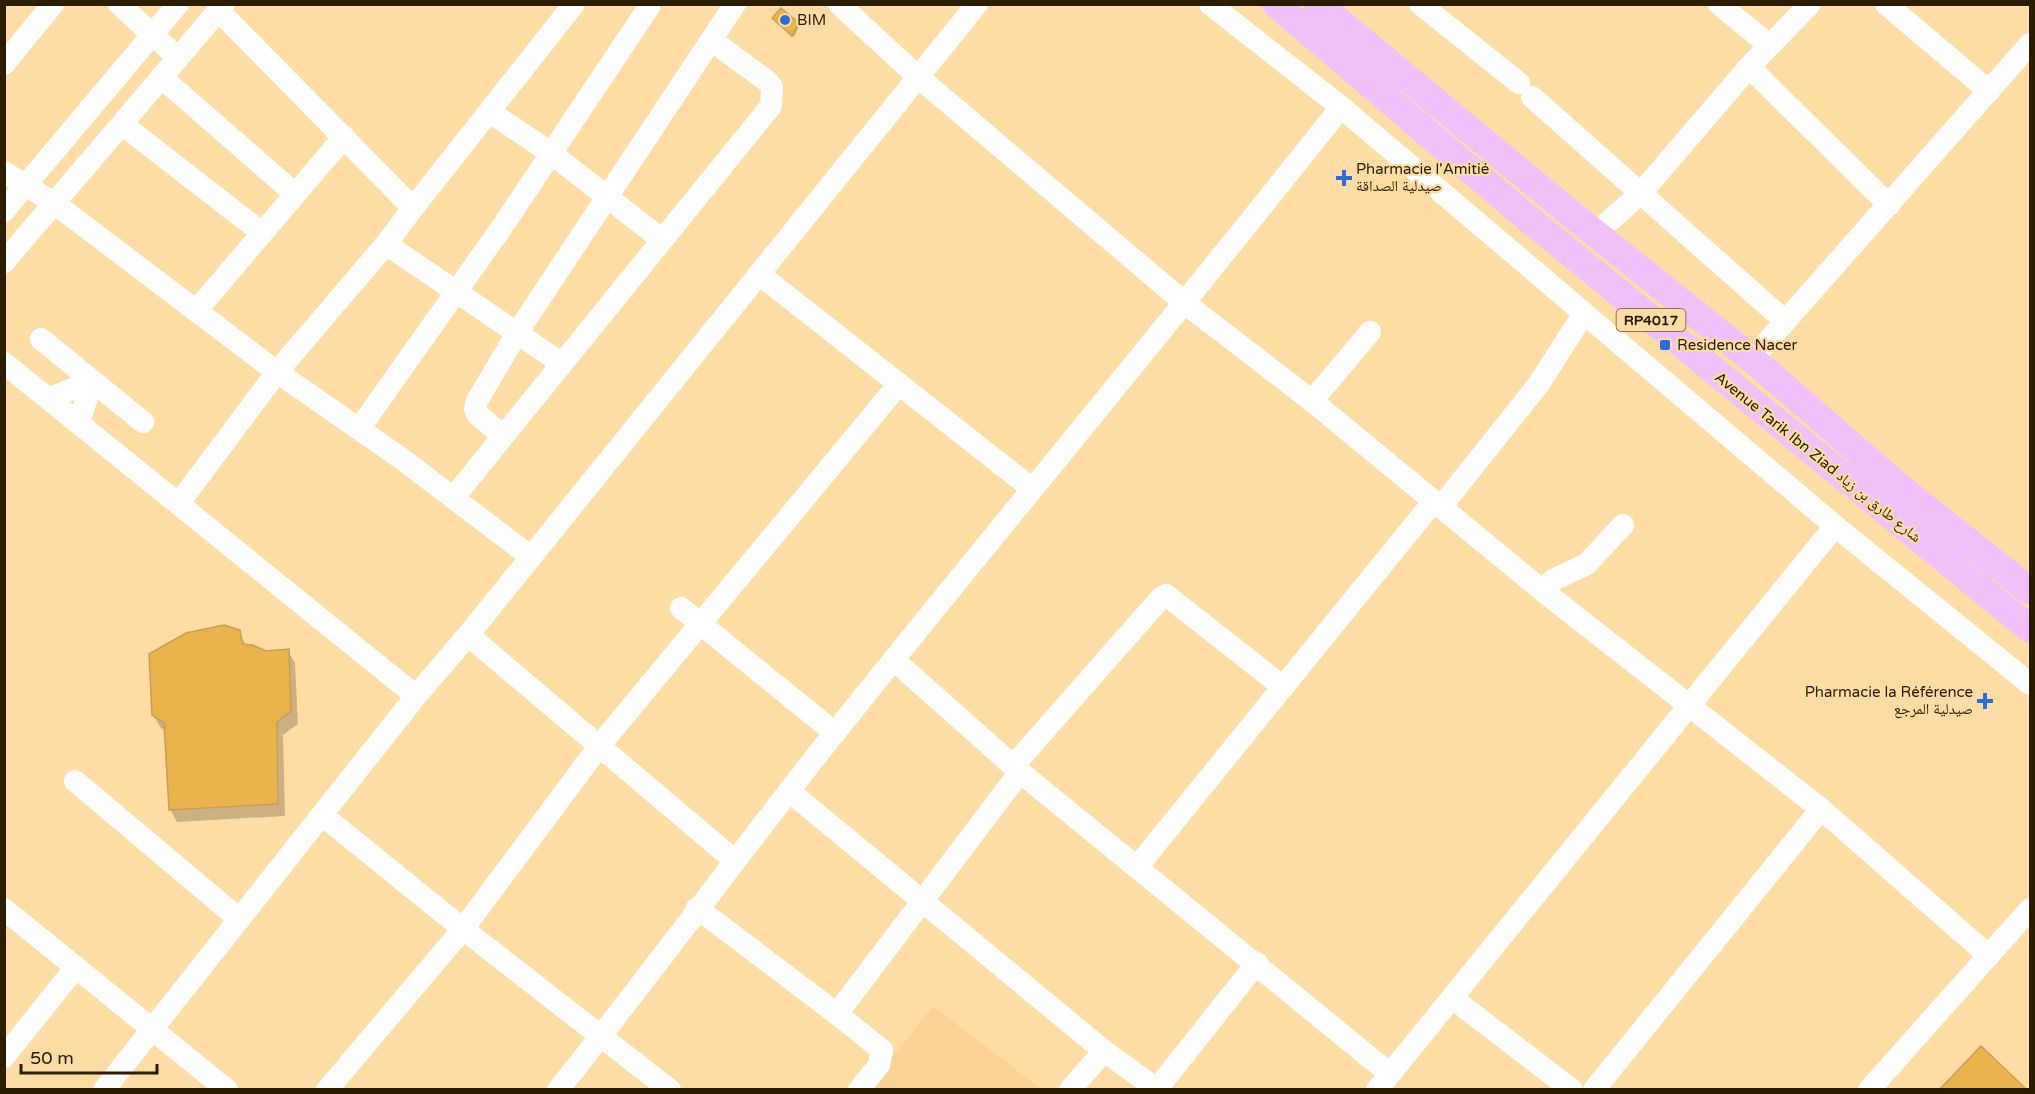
<svg xmlns="http://www.w3.org/2000/svg" width="2035" height="1094" font-family="'Varela Round','Noto Naskh Arabic',sans-serif">
<style>
.built{fill:#f8d393}
.shadow{fill:#0003}
.building{fill:#e9b34c;stroke:#c79f55;stroke-width:1.5}
.lines{fill:none;stroke-linecap:round;stroke-linejoin:round}
.minor{stroke:#fff;stroke-width:22}
.major{stroke:#f1c0fb;stroke-width:28}
.poi-dot{fill:#2d6bd9;stroke:#fedca3;stroke-width:2}
.labels{text-anchor:middle;dominant-baseline:central;stroke-width:4.5;stroke-linejoin:round;paint-order:stroke}
.shield{fill:#fedca3;stroke:#6a5631;stroke-width:1.5}
.shield-label{font-size:14px;font-weight:bold;fill:#2b1c00}
.poi-label{font-size:15px;fill:#2b1c00;stroke:#fedca3;text-anchor:start}
.street-label{font-size:15px;fill:#2b1c00;stroke:#fedca3}
</style>
<rect width="100%" height="100%" fill="#fedca3"/>
<path class="built" d="M933,1006L1041,1089L866,1090Z"/>
<g class="shadow">
<path d="M775,21L798,24L799,26L794,37Z"/>
<path d="M239,631L246,646L266,653L288,651L295,663L298,724L283,735L285,816L177,822L170,809L166,731L161,728L153,715Z"/>
<path d="M1981,1048L2024,1090H1942Z"/>
</g>
<g class="building">
<path d="M781,8L799,23L792,36L772,18Z"/>
<path d="M224,625L240,630L242,644L253,645L266,651L289,649L291,711L277,722L278,804L169,810L164,723L152,715L149,654L186,633Z"/>
<path d="M1981,1046L2026,1089H1940Z"/>
</g>
<g class="lines">
<g class="minor">
<path d="M119,4L178,58"/>
<path d="M839,4L917,76L1186,304L1312,401L1543,591L1821,809L1989,956"/>
<path d="M1210,4L1341,107L1835,526L2030,684"/>
<path d="M1420,4L1519,83"/>
<path d="M1719,4L1769,45"/>
<path d="M1886,4L1989,91"/>
<path d="M4,64L53,4"/>
<path d="M1749,67L1889,205"/>
<path d="M161,77L295,194"/>
<path d="M1532,97L1785,321"/>
<path d="M491,113L551,153L661,239"/>
<path d="M123,125L261,232"/>
<path d="M4,172L54,203L277,372L402,459L531,557"/>
<path d="M413,208L574,4"/>
<path d="M4,211L178,4"/>
<path d="M1595,234L1641,193L1749,67L1810,4"/>
<path d="M386,244L561,363"/>
<path d="M4,262L224,4"/>
<path d="M759,274L1031,488"/>
<path d="M196,311L344,137"/>
<path d="M41,339L143,422"/>
<path d="M1752,359L2030,44"/>
<path d="M4,363L416,696"/>
<path d="M49,398L92,382L79,422"/>
<path d="M1312,401L1370,332"/>
<path d="M359,429L502,227L649,7"/>
<path d="M503,436L477,414L475,409L477,401L517,333L735,4"/>
<path d="M454,497L771,106L772,87L767,81L711,40"/>
<path d="M179,503L277,372L386,244L413,208L219,11"/>
<path d="M1440,508L1538,385L1583,315"/>
<path d="M1543,591L1553,580L1587,564L1623,525"/>
<path d="M681,608L835,733"/>
<path d="M468,635L734,860"/>
<path d="M894,660L1020,772L1390,1074"/>
<path d="M1014,765L1160,599L1166,595L1283,687"/>
<path d="M75,781L239,919"/>
<path d="M789,791L1104,1051L1157,1089"/>
<path d="M322,815L463,929L670,1090"/>
<path d="M1137,867L1433,502"/>
<path d="M697,908L837,1014"/>
<path d="M4,909L227,1090"/>
<path d="M1452,998L1572,1090"/>
<path d="M4,1057L76,967"/>
<path d="M104,1090L416,696L468,635L977,4"/>
<path d="M327,1090L463,929L600,745L899,384"/>
<path d="M558,1090C652,973 740,852 833,735C1001,525 1174,319 1341,107"/>
<path d="M859,1090L879,1065L882,1050L837,1014L1020,772"/>
<path d="M1070,1090L1104,1051"/>
<path d="M1156,1090L1257,963"/>
<path d="M1377,1090L1835,526"/>
<path d="M1594,1090L1821,809"/>
<path d="M1869,1090L2030,909"/>
</g>
<g class="major">
<path d="M1276,4L1519,211L2030,629"/>
<path d="M1318,4L1571,214L1752,359L1903,490L2030,591"/>
</g>
</g>
<g class="poi-dot">
<circle cx="785" cy="20" r="6"/>
<path d="M1341 169h6v6h6v6h-6v6h-6v-6h-6v-6h6z"/>
<rect x="1659" y="339" width="12" height="12" rx="3"/>
<path d="M1982 692h6v6h6v6h-6v6h-6v-6h-6v-6h6z"/>
</g>
<g class="labels">
<rect class="shield" x="1616.5" y="309" width="69" height="22" rx="4.5"/>
<g class="shield-label">
<text x="1651" y="320">RP4017</text>
</g>
<g class="poi-label">
<text x="797" y="20">BIM</text>
<text x="1356" y="169">Pharmacie l'Amitié<tspan x="1356" dy="17">صيدلية الصداقة</tspan></text>
<text x="1677" y="345">Residence Nacer</text>
<text x="1973" y="692" text-anchor="end">Pharmacie la Référence<tspan x="1973" dy="17">صيدلية المرجع</tspan></text>
</g>
<g class="street-label">
<text transform="translate(1818 457) rotate(39)">Avenue Tarik Ibn Ziad شارع طارق بن زياد</text>
</g>
</g>
<rect width="2035" height="1094" fill="none" stroke="#2b1c00" stroke-width="12"/>
<path d="M21 1064v9h136v-9" fill="none" stroke="#2b1c00" stroke-width="3"/>
<text x="30" y="1064" font-size="18" fill="#2b1c00" stroke="#fedca3" stroke-width="4.5" paint-order="stroke">50 m</text>
</svg>
